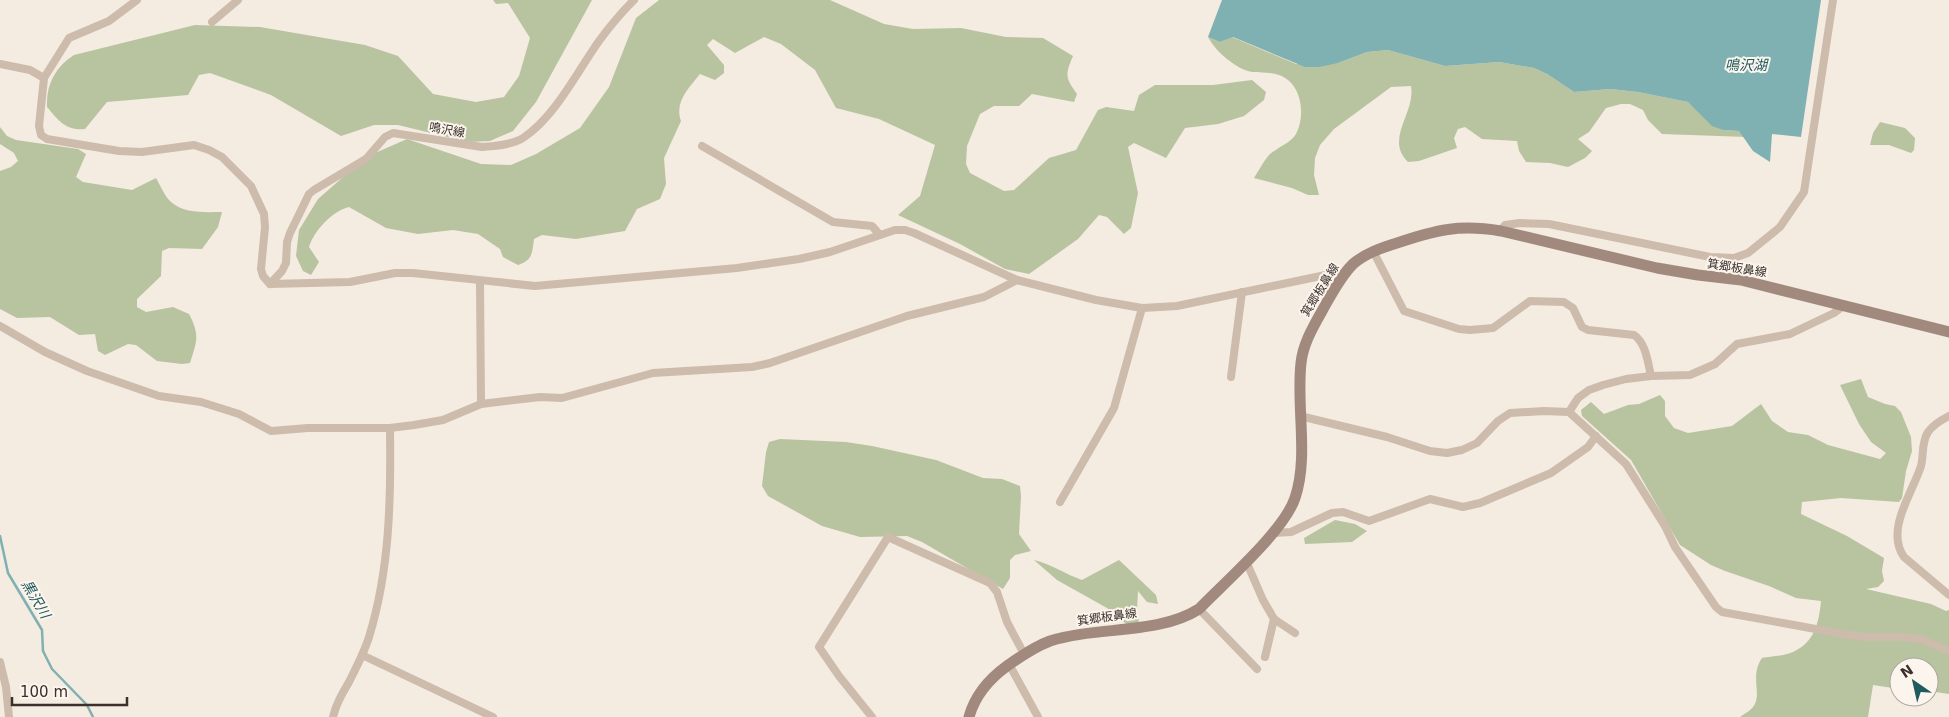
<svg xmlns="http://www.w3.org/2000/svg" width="1949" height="717" font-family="'DejaVu Sans','Noto Sans JP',sans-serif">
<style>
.green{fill:#b8c4a0}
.water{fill:#7fb0b2}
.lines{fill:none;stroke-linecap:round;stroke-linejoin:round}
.stream{stroke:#7fb0b2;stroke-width:2.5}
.street{stroke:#cdbbac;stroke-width:8}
.secondary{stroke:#a18a7d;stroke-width:11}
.labels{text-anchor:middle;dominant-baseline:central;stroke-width:4;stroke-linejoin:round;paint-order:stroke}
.street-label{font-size:12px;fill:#3b302b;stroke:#fbf5ee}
.water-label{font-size:14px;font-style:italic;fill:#1f5a5e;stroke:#fbf5ee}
</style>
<rect width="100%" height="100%" fill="#f4ebe1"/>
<g class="green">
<path d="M493,0H592L536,102L513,131L490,141L468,142L398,125H374L341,136L271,95L210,73L199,75L188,95L107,102L85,129C66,131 59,121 47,107C46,85 55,67 74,55L195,25L260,27L365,45L398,56L433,94L476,102L504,97L519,76L530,38L508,3L496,4Z"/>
<path d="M659,0H830L884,24L913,29L961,28L1006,37L1043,38L1073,56C1065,75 1065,77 1077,94L1074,102L1032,94L1019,106H994L980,114L967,146L966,164L970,173L1004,191L1014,190L1049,158L1076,150L1098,110L1106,107L1134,111L1139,95L1155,85H1213L1252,80L1266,92L1264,100L1244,116L1218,124L1185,128L1166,158L1134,143L1128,147L1138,193L1131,228L1124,234L1107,217L1099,215L1078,239L1029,274L1005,269L960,244L898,215L920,196L935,145L879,119L836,108L815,70L781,44L764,37L735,53L713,39L707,45L724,65V73L715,80L700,74C689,88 674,102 681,121L664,158L666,184L660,199L637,209L625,231L576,239L542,235L534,239C532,253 533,260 518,265L503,257L500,249L478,234L453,230L418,234L386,228L349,207C332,211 314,231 309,247L319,262L311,275L303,271L296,256L299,230L318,199L366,157L407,139L481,164L511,165L536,154L580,128L609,87L636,18Z"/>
<path d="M1208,37L1220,42L1232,37L1296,64L1338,63L1367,52L1388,50L1445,66L1499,62L1534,68L1547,74L1574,92L1610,89L1638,92L1688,102L1723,130L1739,131L1747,137L1662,134L1648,120L1643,110L1630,104H1621L1606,108L1589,132L1578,139L1592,151L1585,158L1568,167L1550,163L1526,162L1519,151L1517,141L1482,139L1465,127L1458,129L1454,138L1457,148L1419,161L1408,162C1384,139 1416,113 1411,86L1391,87L1334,129L1320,145L1315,158L1314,175L1319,195H1308L1292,188L1254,178C1259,170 1263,162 1269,155C1276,148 1291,143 1296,134C1306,115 1302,83 1279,75C1270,72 1261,73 1252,72C1236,69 1216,52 1208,37Z"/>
<path d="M1880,122L1905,128L1915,138L1914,150L1911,153L1889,145H1870L1873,133Z"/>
<path d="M0,127L7,136L16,140L78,149L86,154L76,177L83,182L132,190L156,178C160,185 165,197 171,202C185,214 205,212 222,212L218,227L202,249L169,248L162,251L161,276L137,299V307L146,312L173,307L189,314C200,335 197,341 190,363L182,364L157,361L136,345L128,344L105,355L98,351L95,334L79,335L50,317L17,318L0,309V171L11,167L18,161L14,153L0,144Z"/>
<path d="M1861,379L1868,397L1885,404L1895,406L1901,412L1911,437L1912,451L1906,471L1902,498L1899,502L1841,498L1802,502L1801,514L1847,536L1884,558L1882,571L1884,581L1878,587L1866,589L1931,604L1946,611L1949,610V694L1929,691V667H1899V689L1873,685L1868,717H1740C1744,714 1750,711 1753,707C1763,694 1749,677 1762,658C1772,656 1785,656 1793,652C1815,642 1819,622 1821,601L1796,598L1769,586L1725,571L1711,565L1680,545L1631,460L1582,416L1581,410L1591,402L1604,414L1628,405L1639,404L1660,395L1665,401V416L1674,428L1688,433L1732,426L1761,404L1772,421L1788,432L1808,435L1828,445L1880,459L1886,453L1871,442L1859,424L1840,385Z"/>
<path d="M780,439L846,442L872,446L936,460L983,478L1002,479L1020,486L1021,496L1019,534L1031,551L1015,555L1010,560V578L1003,589L922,542L907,536L860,537L822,526L768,496L762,486L766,452L769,442Z"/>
<path d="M1335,520L1355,524L1367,531L1352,542L1305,544L1304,538Z"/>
<path d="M1034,560C1051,564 1065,574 1082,580L1119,560L1156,595L1158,604L1147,602L1138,591L1137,610L1139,623L1129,626L1107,608L1057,580Z"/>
</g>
<path class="water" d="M1222,0H1821L1801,137L1772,134L1770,162L1753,151L1739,131L1723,130L1712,126L1688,102L1638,92L1610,89L1574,92L1547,74L1534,68L1499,62L1445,66L1388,50L1367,52L1338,63L1319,67H1305L1233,37L1220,42L1208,37Z"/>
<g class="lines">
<path class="stream" d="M0,536L8,573L42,630L43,651L52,669L87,705L93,717"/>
<g class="street">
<path d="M137,0L109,21L69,38L44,78L39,126L41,135L47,139L119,151L142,152L194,145L209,150L222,157L251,186L264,214L265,227L261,269L263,276L270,284L350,282L395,273H413L535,286L737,268L799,259L830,252L895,230H905L914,233L1017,280L1096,300L1142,308L1177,306L1335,273L1344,275"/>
<path d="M212,22L238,0"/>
<path d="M0,64L30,70L44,78"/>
<path d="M702,146L833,222L872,226L879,234"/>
<path d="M1501,231L1505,225L1520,223L1549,224L1710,257L1734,258L1748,253L1780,227L1804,192L1833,0"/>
<path d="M1373,251L1404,311L1459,329L1470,330L1493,328L1530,301L1564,302L1573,308L1582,327L1588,330L1634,335C1646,343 1648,363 1651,376"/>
<path d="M480,282L481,404"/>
<path d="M270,284L282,271L286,263L287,242L290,233L309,194L314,190L366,159L385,137L393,133L482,147C494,146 512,145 523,138C555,117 577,72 599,41C610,26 621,13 634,0"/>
<path d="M1843,306L1834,313L1790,334L1737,344L1715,364L1690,375L1651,376L1626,379L1603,385L1589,390L1578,398L1569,412L1626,464L1665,526L1675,547L1716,607L1722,612L1843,634L1865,637H1906L1923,640L1949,651"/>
<path d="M0,326L45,352L87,371L159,396L201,402L239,414L271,431L308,428H390L414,425L443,420L481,404L540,397L562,398L653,373L752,367L770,363L907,316L984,297L1017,280"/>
<path d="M1231,377L1242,292"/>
<path d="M1300,416L1387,437L1430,451L1447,453L1462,450L1477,443L1498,421L1510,413L1544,411L1569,412"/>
<path d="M1949,416C1941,420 1933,425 1928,432C1921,443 1924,455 1921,466C1912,494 1885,530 1904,557L1949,595"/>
<path d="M1060,502L1114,408L1142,308"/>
<path d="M1273,533L1291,532L1332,513L1343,512L1369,521L1430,499L1463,507L1480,503L1551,473L1588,447L1596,436"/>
<path d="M1246,561L1263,600L1274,619L1295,633"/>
<path d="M1199,609L1257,669"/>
<path d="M362,655L493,717"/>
<path d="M1265,657L1274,619"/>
<path d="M0,662L6,687L9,717"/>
<path d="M1009,664L1038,717"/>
<path d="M333,717C336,704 342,694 349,682C356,668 364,653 369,637C390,569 391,498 390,428"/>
<path d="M872,717L839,676L819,647L888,537L990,583L997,592L1007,622L1024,654"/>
</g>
<path class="secondary" d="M969,717C975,695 989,679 1007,666C1021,656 1034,647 1050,641C1097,626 1158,635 1199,609C1225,582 1284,531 1295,498C1309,457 1296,406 1301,363C1303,344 1313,327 1322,311C1331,295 1340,277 1353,264C1366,253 1381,248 1397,243C1436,230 1459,224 1501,231L1657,268L1698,275L1741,280L1949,332"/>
</g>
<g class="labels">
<g class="street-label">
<text transform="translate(447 130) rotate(10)">鳴沢線</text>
<text transform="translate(1737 268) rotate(9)">箕郷板鼻線</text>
<text transform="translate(1320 290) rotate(-58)">箕郷板鼻線</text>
<text transform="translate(1107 617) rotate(-8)">箕郷板鼻線</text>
</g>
<g class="water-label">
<text x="1746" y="65">鳴沢湖</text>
<text transform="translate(36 599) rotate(59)">黒沢川</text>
</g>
</g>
<g transform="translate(1914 682) rotate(326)"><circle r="24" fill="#fbf5ee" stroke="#aea6a0"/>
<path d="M0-4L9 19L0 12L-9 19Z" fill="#1f5a5e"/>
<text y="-8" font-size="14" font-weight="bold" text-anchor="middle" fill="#3b302b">N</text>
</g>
<path d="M12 697v8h115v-8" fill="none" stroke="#3b302b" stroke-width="2.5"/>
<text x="20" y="697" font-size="15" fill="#3b302b" stroke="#fbf5ee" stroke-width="4" paint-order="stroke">100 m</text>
</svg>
